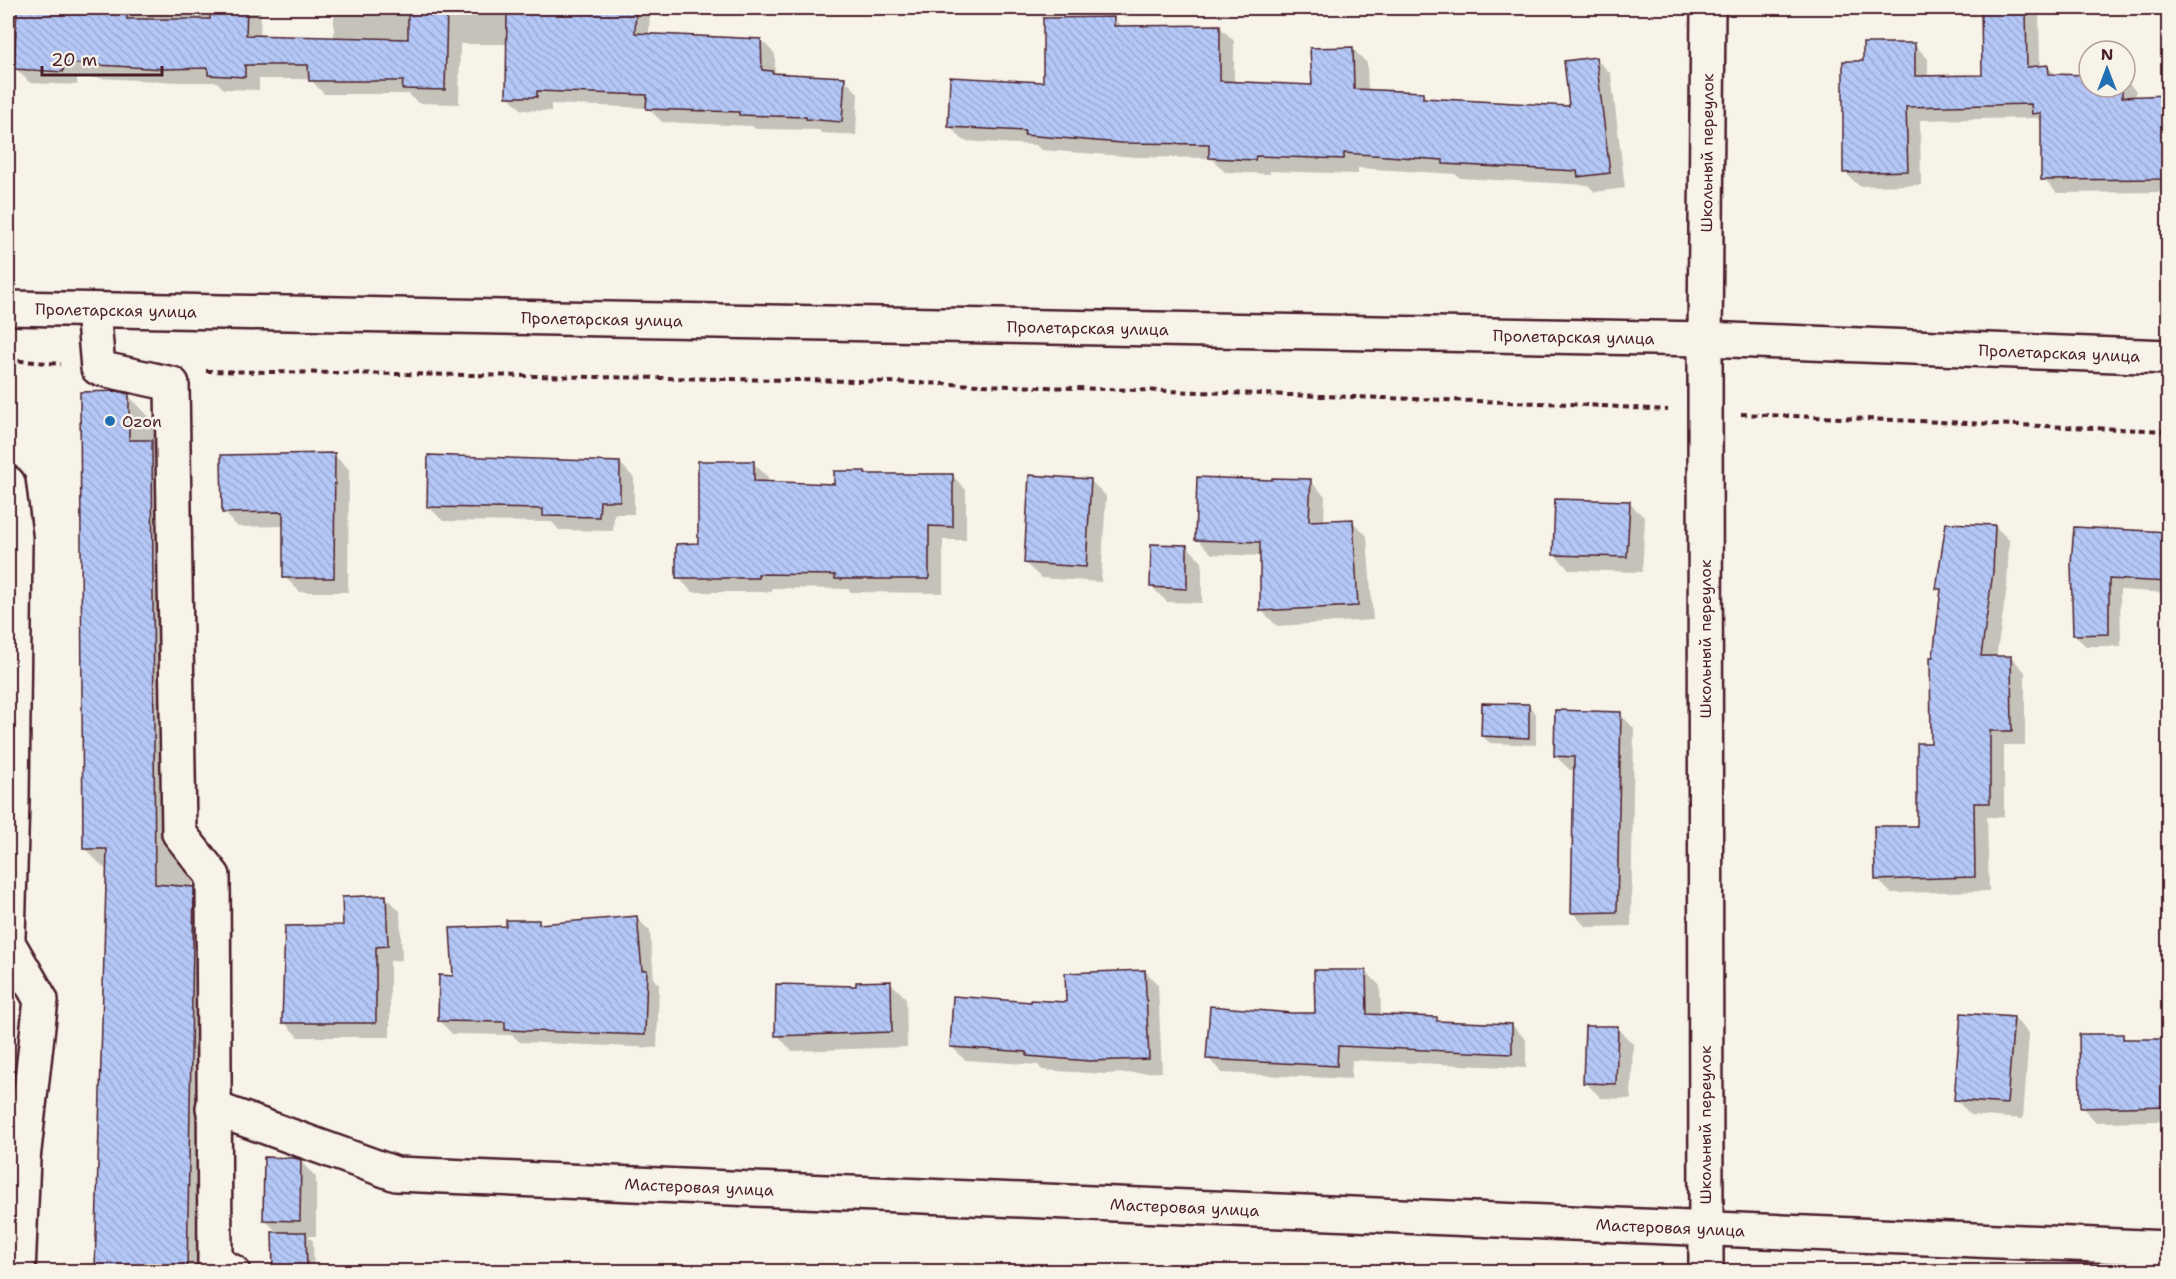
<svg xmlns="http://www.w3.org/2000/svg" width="2176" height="1279" font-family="'Shantell Sans',sans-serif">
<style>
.shadow{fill:#0003}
.building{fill:url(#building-back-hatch);stroke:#4a1f2b;stroke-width:1.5}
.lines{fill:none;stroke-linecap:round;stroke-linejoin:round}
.minor-casing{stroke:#4a1f2b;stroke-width:38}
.path{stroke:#4a1f2b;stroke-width:4;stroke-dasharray:6 4.5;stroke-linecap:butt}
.minor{stroke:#f7f3e8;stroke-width:33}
.poi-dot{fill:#1f6fb2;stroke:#f7f3e8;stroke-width:2}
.labels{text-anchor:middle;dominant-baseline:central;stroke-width:5;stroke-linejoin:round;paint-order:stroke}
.street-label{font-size:16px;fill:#4a1f2b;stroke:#f7f3e8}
.poi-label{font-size:16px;fill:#4a1f2b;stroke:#f7f3e8;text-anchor:start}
</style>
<defs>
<pattern id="building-back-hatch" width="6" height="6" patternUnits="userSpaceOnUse" patternTransform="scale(1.5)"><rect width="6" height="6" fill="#b4c7f6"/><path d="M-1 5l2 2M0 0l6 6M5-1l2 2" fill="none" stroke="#9caad3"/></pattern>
</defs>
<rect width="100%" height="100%" fill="#f7f3e8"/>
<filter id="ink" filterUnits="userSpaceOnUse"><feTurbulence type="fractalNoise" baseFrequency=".0167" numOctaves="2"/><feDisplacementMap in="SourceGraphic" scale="12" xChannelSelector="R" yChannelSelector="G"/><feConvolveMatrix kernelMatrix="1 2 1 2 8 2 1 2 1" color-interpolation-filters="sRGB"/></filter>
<g filter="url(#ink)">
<g class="shadow">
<path d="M19,8H261L260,37H334V8H650L649,35L761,40L775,54V75L844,79L858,93L856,135L821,133L819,130L755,129L752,126L662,122L648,108L551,104V111L522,110L508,96V44H460L459,104L418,103L409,94H324L310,79H259V90L224,89L217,82H180L77,77V85L30,83L16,69Z"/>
<path d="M1983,8H2037L2039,9L2040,67L2047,66L2056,75L2089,76V87H2125V80L2136,91L2135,98L2168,96V192L2057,193L2043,179L2042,122L2038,118L1920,120L1921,185L1859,186L1845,172L1864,63L1915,45L1928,59V77H1984Z"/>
<path d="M1114,19L1122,27L1219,26L1234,41V83L1314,87L1352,48L1367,63L1368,91L1422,93L1429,100L1571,107L1596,59L1611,74L1625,188L1595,192L1588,185L1460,178L1455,174L1358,168V174L1270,171V174L1225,172L1211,158L1137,157L1041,150L1036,145L964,141L949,126L1045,83Z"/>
<path d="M128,395L167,435V458L190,481L193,888L233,928L227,1272H101L97,1267L108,872L84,848Z"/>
<path d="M334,455L349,469L348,592H300L285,577L284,526L238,527L224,512Z"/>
<path d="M620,463L634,478V514H614L613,531L559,530L552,522L443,521L429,507Z"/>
<path d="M753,463L768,477V483L835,486L864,473L867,475H952L966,490V540H943V593L851,592L848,589L772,588V592H692L678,577Z"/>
<path d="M1090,480L1106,496L1101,582L1041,578L1025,563Z"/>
<path d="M1274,481H1310L1325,496L1324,522L1352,521L1367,536L1373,620L1277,626L1262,611V556L1212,554L1197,539Z"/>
<path d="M1629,503L1645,518L1642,572L1570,570L1554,554Z"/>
<path d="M1995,526L2009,540L2007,587L1996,658L2011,657L2025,672V745H2004V817H1987L1989,891L1891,893L1877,879L1919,828L1932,744L1935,659L1943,593L1938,588Z"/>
<path d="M2168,532V593L2120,590L2121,646H2086L2074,635L2073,563Z"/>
<path d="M1187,546L1202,562V603L1167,602L1152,587Z"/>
<path d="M1529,706L1536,714V745L1490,743L1482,736Z"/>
<path d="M1620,714L1634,728L1631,926L1586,927L1572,912L1575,770H1570L1555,756Z"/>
<path d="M386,897L400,911L402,960L390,961V1037H298L284,1022L344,926Z"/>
<path d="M637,918L650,931L654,980L659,984L657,1048L520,1042L512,1035L452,1034L439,1020L454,977L508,928L538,921L543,925Z"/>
<path d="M1145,971L1158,985L1162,1072L1105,1074L1042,1070L1038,1065L965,1060L951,1046L1032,1003L1068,1004Z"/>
<path d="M1366,971L1380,986L1381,1016L1436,1018L1441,1023L1512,1025L1526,1040V1068L1352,1060L1351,1079L1222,1073L1208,1058L1291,1014H1316Z"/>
<path d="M891,983L906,998L907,1047L792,1051L777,1035L858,987Z"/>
<path d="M2014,1018L2029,1034L2023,1119L1971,1115L1955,1099Z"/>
<path d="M1617,1028L1633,1044L1631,1099L1601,1098L1585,1082Z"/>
<path d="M2122,1035L2128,1041H2168V1128L2160,1121L2096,1122L2082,1107Z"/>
<path d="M300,1161L316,1177V1236H308L313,1241L314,1272H276L274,1270L278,1233L265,1220Z"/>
</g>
<g class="building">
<path d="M17,8H127V19H210V8H247L246,35L408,39V8H447L445,90L402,89L403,81H309L308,65H245V77L208,75V68L165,69L64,63L63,72L14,69Z"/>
<path d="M507,8H636L635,33L761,39L762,70L772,71V73L845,77L842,122L806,119V117L739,115V112L646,109L647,95L537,91V97H506Z"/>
<path d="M1981,8H2026L2027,67L2048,65L2049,74L2089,75V87H2122V97L2166,95L2168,179L2041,180V113L2032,114L2031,104L1906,107L1908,171L1843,173V61H1863V43H1915V76L1982,75Z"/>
<path d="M1114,17V26L1220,25V81L1312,85L1310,48L1353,47L1354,89L1423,92V98L1569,106L1564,61L1596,57L1610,173L1578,177L1577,171L1443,164V160L1344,153V159L1256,156L1255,160L1209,158V144L1121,143L1024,135L1025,131L948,127L950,77L1043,82V18Z"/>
<path d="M117,391L129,394V440H152L155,884L194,887L187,1272H136V1269L95,1268L107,849H83L80,392Z"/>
<path d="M335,453L334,578H283V512L222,513L221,455Z"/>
<path d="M428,455L620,462V501H600L599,517L543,516V509L427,507Z"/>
<path d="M698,461H754V481L834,484V471H865V474H953V527L929,526V579H835V575L758,574V578H676V544L698,543Z"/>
<path d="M1029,475L1091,479L1086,567L1024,563Z"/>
<path d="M1197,477L1272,480V478L1311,479L1309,521L1353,519L1358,606L1260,611V542L1195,540Z"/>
<path d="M1555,499L1630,501L1627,557L1553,555Z"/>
<path d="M1946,523L1995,525L1993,572L1981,656H2011L2012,731H1990V803H1974L1975,877L1875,880L1874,826H1917V743H1931L1930,657H1933L1941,589H1936Z"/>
<path d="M2074,527L2169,532V582L2109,579V634L2073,635L2071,563Z"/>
<path d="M1151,544L1187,545V589L1150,587Z"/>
<path d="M1482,703L1529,704V738L1481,736Z"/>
<path d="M1555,710L1621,712L1617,912L1571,913L1574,757L1554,756Z"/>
<path d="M386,895L388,946L376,947V1023H282L285,926L343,925L342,897Z"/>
<path d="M637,916L642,970H647L645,1035L505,1030V1022L438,1021L439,975L453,976L450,928L506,926V920H539V924Z"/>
<path d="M1145,970L1149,1059L1090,1061L1027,1056V1052L950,1047L953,996L1031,1002V1000L1066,1002L1065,973Z"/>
<path d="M1314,970H1366L1367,1014L1437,1017V1021L1512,1024V1054L1338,1046L1337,1066L1206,1059L1210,1006L1291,1013H1315Z"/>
<path d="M891,981L892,1032L775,1036L776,984L856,986V982Z"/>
<path d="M1961,1013L2014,1017L2007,1104L1954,1100Z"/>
<path d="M1585,1026H1618L1616,1084L1583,1083Z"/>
<path d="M2079,1034H2123V1039H2169V1106L2080,1108Z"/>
<path d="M264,1157L295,1158L301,1160L300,1221L263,1220Z"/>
<path d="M272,1232H306L307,1270H273Z"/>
</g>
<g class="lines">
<defs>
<g id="minor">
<path id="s1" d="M8,308L1705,339L2168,357"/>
<path d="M93,310L98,368L172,384L179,833L213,876L215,1262L233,1272"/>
<path d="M8,483L15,538L12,800L8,937"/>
<path d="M8,943L41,1000L23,1159L18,1272"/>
<path id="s2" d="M213,1108L396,1174L2168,1248"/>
<path id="s3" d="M1706,1272L1705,339L1708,8"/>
</g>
</defs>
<use href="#minor" class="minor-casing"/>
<g class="path">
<path d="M8,360L61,364"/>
<path d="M206,371L857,381L1570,404L1668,410"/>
<path d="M1741,414L2168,431"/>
</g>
<use href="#minor" class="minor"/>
</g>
</g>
<circle class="poi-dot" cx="110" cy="421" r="6"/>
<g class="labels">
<g class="street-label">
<text stroke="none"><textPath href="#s3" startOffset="1119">Школьный переулок</textPath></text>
<text stroke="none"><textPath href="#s1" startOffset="108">Пролетарская улица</textPath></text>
<text stroke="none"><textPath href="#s1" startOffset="594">Пролетарская улица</textPath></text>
<text stroke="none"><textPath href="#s1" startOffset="1080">Пролетарская улица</textPath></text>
<text stroke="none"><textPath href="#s1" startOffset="1566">Пролетарская улица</textPath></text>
<text stroke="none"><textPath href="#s1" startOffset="2052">Пролетарская улица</textPath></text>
<text transform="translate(1705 639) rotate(-90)">Школьный переулок</text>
<text transform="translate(1705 1125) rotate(-90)">Школьный переулок</text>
<text stroke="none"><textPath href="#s2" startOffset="498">Мастеровая улица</textPath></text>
<text stroke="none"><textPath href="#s2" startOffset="984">Мастеровая улица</textPath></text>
<text stroke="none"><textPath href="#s2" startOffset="1470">Мастеровая улица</textPath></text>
</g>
<g class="poi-label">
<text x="122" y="421">Ozon</text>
</g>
</g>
<rect width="2176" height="1279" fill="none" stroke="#f7f3e8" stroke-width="30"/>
<rect x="15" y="15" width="2146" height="1249" fill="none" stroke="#4a1f2b" stroke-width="2" filter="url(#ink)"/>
<g transform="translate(2107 69)"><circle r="28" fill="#f7f3e8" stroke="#b29e9c" stroke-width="1.5"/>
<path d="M0-4.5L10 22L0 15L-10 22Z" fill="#1f6fb2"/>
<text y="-9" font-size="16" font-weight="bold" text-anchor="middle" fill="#4a1f2b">N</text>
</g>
<path d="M42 66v9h120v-9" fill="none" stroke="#4a1f2b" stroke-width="3"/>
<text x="51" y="66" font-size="18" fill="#4a1f2b" stroke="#f7f3e8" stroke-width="4.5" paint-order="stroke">20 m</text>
</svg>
